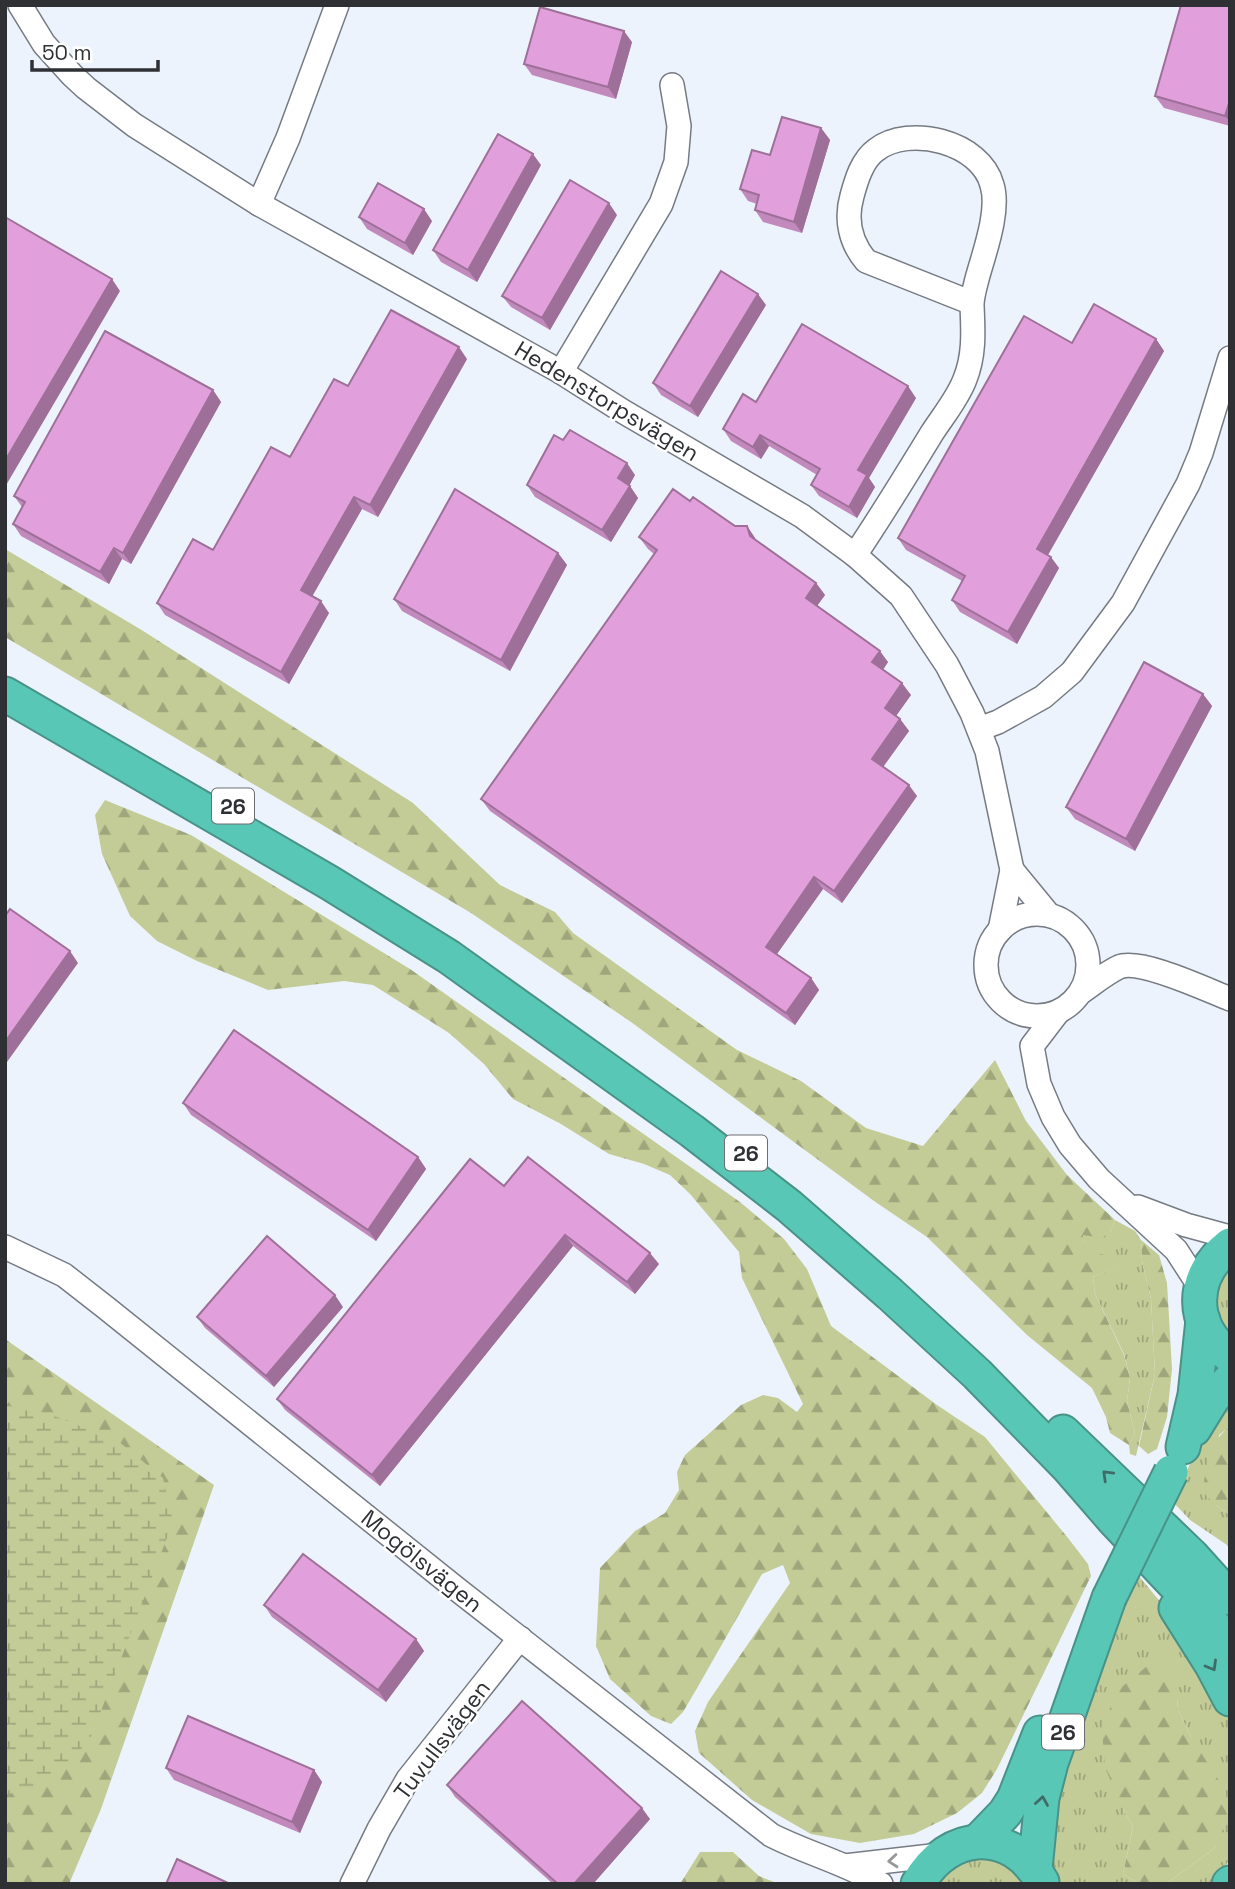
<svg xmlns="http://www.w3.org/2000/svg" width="1235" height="1889" font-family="'Space Grotesk',sans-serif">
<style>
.grass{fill:url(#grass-tufts)}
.forest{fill:url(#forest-firs)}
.wetland{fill:url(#wetland-marsh)}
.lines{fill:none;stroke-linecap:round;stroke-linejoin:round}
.minor-casing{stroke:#767b83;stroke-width:26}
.highway-casing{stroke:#499288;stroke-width:37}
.minor{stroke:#fff;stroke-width:23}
.highway{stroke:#58c7b6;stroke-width:33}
.highway-bridge-casing{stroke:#499288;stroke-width:37;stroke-linecap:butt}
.highway-bridge{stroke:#58c7b6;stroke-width:33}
.wall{fill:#c28abc}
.shaded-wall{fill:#9e7099}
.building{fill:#e1a0db;stroke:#9e7099;stroke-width:2}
.oneway{stroke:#3f6c68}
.oneway2{stroke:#96989a}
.labels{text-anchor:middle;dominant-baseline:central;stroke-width:5;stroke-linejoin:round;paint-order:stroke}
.shield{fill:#fff;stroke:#6d6e71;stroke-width:2}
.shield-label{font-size:21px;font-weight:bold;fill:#2e3034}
.street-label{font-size:23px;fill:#2e3034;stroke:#fff}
</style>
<defs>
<pattern id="grass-tufts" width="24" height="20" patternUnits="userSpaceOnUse" patternTransform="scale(1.75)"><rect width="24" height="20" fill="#c3cc97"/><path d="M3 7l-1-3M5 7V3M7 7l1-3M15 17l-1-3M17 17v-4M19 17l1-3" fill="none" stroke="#9fa67c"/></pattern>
<pattern id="forest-firs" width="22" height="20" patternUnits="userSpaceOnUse" patternTransform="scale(1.75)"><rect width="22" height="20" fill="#c3cc97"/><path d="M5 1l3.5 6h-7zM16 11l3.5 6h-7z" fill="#9fa67c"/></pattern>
<pattern id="wetland-marsh" width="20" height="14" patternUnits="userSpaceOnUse" patternTransform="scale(1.75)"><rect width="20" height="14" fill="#c3cc97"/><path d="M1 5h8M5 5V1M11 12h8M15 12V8" fill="none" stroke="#9fa67c"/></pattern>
</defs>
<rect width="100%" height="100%" fill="#edf3fc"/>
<g class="grass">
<path d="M1115,1220L1135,1231L1141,1240L1142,1261L1151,1299L1155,1374L1136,1456L1130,1454L1129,1445L1135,1434L1127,1401L1130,1378L1124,1354L1095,1294L1093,1277L1115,1267L1083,1241V1235L1110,1232Z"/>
<path d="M1230,1266V1339C1213,1305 1209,1300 1230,1266Z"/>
<path d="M1230,1400V1426L1219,1435L1216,1505L1230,1515V1550L1227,1545L1190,1520L1173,1502L1205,1430Z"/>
<path d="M1138,1575L1172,1616L1230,1716V1860L1210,1884H1166L1216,1847L1191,1737L1177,1708L1178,1698L1123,1809L1133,1827L1123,1874L1139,1884H1058L1044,1841L1059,1768Z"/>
<path d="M988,1852L1033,1884H932L945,1867Z"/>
</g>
<g class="forest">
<path d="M5,549L140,629L413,803L500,885L555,912L573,933L737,1050L801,1081L866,1128L923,1146L995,1060L1026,1121L1067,1175L1115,1220L1110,1232L1102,1238L1083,1235V1241L1101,1254L1116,1259V1267L1093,1277L1095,1294L1124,1355L1130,1378L1127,1401L1135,1434L1129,1445L1110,1433L1106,1417L1092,1388L1027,1335L927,1237L874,1201L631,1022L471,913L5,637Z"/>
<path d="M105,800L191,835L410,969L740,1202L784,1239L807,1269L831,1326L937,1405L985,1437L1068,1538L1088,1564L1091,1576L997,1769L982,1793L957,1813L914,1834L860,1843L811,1834L752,1800L699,1753L695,1731L708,1702L790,1583L783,1565L762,1574L696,1690L683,1712L671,1724L651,1716L610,1679L596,1646L600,1568L635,1531L665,1513L679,1490L677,1472L685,1455L741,1405L763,1395L778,1398L797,1412L803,1404L742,1278L739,1252L690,1194L670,1175L644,1164L609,1154L561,1124L513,1099L484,1064L449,1033L373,985L344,981L268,990L197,961L157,941L130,916L102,854L95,815Z"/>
<path d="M1141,1240L1159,1255L1167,1283L1172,1369L1167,1417L1157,1449L1148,1454L1139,1446L1155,1374L1151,1299L1142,1261Z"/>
<path d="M5,1339L214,1485L101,1809L69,1884H5Z"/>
<path d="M1230,1426V1515L1216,1505L1203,1492C1205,1468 1209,1442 1230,1426Z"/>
<path d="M1152,1662H1168L1175,1674L1178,1698L1177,1708L1191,1737L1226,1792L1227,1818L1216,1847L1166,1884H1139L1123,1874L1133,1827L1123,1809L1105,1768L1102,1729L1117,1691Z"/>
<path d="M700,1852H733L759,1876L779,1884H680Z"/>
</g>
<path class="wetland" d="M5,1405L49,1414L118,1441L163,1478L173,1522L90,1740L46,1784L5,1795Z"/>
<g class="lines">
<defs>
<g id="minor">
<path d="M20,5L44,44L72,75L86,88L134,125L259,204L561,372L624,412L802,516L855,555L901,596L947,665L972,713L987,751L1012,870L1000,930"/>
<path d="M259,204L288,138L337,5"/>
<path d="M561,372L661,204L676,162L679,126L672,85"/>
<path d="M855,555C882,515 907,474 932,433C943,416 958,398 965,379C975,354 973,330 972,305C972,297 975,287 977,279C984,253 1000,211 992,185C981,142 909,124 876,150C862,160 856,181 852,196C845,220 851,243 866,261L972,303"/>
<path d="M979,729L998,722L1043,697L1072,672L1123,603L1188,484L1201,453L1230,358"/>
<path d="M1012,870L1049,915"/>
<circle cx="1037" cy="965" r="51"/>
<path d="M1081,992C1093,984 1106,973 1119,967C1140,958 1207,990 1230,999"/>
<path d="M1058,1012L1032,1046L1039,1084L1053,1117L1070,1145L1099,1179L1176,1250L1200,1287"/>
<path d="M1138,1207L1186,1225L1230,1237"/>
<path d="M5,1247L64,1275L105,1307L458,1590L771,1835C806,1853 846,1863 881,1884"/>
<path d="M845,1866L940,1855"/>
<path d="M352,1884L379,1829L408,1779L520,1638"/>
</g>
<g id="highway">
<path d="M5,694L330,883L449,957L692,1131L789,1206L890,1294L977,1374L1068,1467L1114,1520L1230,1643"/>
<path d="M1230,1245C1190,1276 1189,1325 1230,1356"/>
<path d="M1194,1429L1213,1398L1230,1380"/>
<path d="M1063,1432L1192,1556L1230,1598"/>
<path d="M1183,1447L1195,1395L1203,1320"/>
<path d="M1176,1608L1212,1665L1230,1699"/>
<path d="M978,1841L1005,1813L1014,1799L1040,1733"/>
<path d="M1035,1869L1042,1798L1051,1763L1109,1598"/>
<path d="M918,1884C948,1830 1012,1826 1042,1882"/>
<path d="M1229,1884L1230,1883"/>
</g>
</defs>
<use href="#minor" class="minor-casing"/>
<use href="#highway" class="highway-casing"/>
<use href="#minor" class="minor"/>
<use href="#highway" class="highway"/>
<defs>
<path id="highway-bridge" d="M1109,1598L1171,1472"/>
</defs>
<use href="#highway-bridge" class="highway-bridge-casing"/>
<use href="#highway-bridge" class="highway-bridge"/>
</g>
<g class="wall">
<path d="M1230,5V126L1164,108L1155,96Z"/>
<path d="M632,42L616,99L532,75L524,64Z"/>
<path d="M821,128L830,140L802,233L763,222L755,210L757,204L748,201L740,189L770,155Z"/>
<path d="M541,165L477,282L441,262L433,250Z"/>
<path d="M617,215L550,330L511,307L502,296Z"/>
<path d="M359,217L432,221L413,255L367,229Z"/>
<path d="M766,305L698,417L661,395L653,383Z"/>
<path d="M1156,339L1164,351L1048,555L1059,568L1017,644L960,612L952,600L962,581L906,550L898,538L1072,343Z"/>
<path d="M467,359L378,517L362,509L312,596L329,613L289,684L165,615L157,603L213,550L348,386Z"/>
<path d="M213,390L221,402L131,564L122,559L109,584L21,536L13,524L22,507L14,496Z"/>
<path d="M916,398L869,478L875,487L857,518L819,496L811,485L817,475L769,446L761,459L731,441L723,429L756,402Z"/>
<path d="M563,440L635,475L629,485L638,498L611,542L535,497L527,485Z"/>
<path d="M690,501L735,526H747L755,538L756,541L816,583L825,595L817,606L888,662L883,670L911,695L896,716L900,719L909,731L883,766L917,796L842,903L823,889L777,954L811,978L819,990L795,1025L490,811L481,799L654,554L648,549L639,537Z"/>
<path d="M558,553L567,565L510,671L402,611L394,599Z"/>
<path d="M1203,694L1212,706L1135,851L1075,819L1066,807Z"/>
<path d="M183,1103L418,1157L426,1169L376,1241L191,1115Z"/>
<path d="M504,1186L659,1264L635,1294L573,1246L380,1486L285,1410L277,1399Z"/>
<path d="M343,1307L274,1387L205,1328L197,1317Z"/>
<path d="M264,1605L416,1639L424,1651L386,1702L272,1617Z"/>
<path d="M166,1768L314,1770L322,1782L300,1833L174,1780Z"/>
<path d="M447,1785L650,1819L593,1884H553L455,1797Z"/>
</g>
<g class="shaded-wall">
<path d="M624,31L632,42L616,99L608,87Z"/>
<path d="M1230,100V122L1225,116Z"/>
<path d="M821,128L830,140L802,233L794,222Z"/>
<path d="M533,154L541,165L477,282L468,270Z"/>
<path d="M609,203L617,215L550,330L542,318Z"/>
<path d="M424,209L432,221L413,255L405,243Z"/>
<path d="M112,279L120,291L5,487V461Z"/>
<path d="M758,294L766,305L698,417L690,406Z"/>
<path d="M1156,339L1164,351L1045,560L1037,549Z"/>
<path d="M459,347L467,359L378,517L370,505Z"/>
<path d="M908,386L916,398L869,478L875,487L857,518L849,507L858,470Z"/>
<path d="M213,390L221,402L131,564L123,553Z"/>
<path d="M760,435L769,446L761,459L753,447Z"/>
<path d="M627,463L635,475L627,490L618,478Z"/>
<path d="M630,486L638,498L611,542L602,530Z"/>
<path d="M354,497L362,509L309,602L301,590Z"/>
<path d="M747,526L755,538L758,548L750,536Z"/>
<path d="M114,548L122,559L109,584L100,572Z"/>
<path d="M558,553L567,565L510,671L501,660Z"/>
<path d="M1051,557L1059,568L1017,644L1008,632Z"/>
<path d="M816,583L825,595L814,610L806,598Z"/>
<path d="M321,601L329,613L289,684L281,672Z"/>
<path d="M880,651L888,662L880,674L872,662Z"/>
<path d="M902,683L911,695L893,720L885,708Z"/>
<path d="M1203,694L1212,706L1135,851L1126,839Z"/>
<path d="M900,719L909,731L881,770L872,759Z"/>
<path d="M909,785L917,796L842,903L834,891Z"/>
<path d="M814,877L823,889L774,958L766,947Z"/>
<path d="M70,951L78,963L7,1062L5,1059V1042Z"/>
<path d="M811,978L819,990L795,1025L786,1013Z"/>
<path d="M418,1157L426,1169L376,1241L368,1230Z"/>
<path d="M565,1235L573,1246L380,1486L372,1475Z"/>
<path d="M650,1253L659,1264L635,1294L627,1282Z"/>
<path d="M335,1295L343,1307L274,1387L266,1376Z"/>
<path d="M416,1639L424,1651L386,1702L378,1690Z"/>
<path d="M314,1770L322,1782L300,1833L292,1822Z"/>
<path d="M642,1808L650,1819L593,1884H574Z"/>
</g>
<g class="building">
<path d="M1181,5H1230V100L1225,116L1155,96Z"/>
<path d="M540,7L624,31L608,87L524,64Z"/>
<path d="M782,117L821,128L794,222L755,210L759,195L740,189L752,150L770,155Z"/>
<path d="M498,134L533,154L468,270L433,250Z"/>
<path d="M570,180L609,203L542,318L502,296Z"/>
<path d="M378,183L424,209L405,243L359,217Z"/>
<path d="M5,217L112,279L5,461Z"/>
<path d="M721,271L758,294L690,406L653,383Z"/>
<path d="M1094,304L1156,339L1037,549L1051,557L1008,632L952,600L965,576L898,538L1024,316L1072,343Z"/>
<path d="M391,310L459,347L370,505L354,497L301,590L321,601L281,672L157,603L193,539L213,550L271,447L290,457L334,379L348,386Z"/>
<path d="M802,324L908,386L858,470L867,475L849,507L811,485L820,469L760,435L753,447L723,429L743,394L756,402Z"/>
<path d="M105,331L213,390L123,553L114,548L100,572L13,524L25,502L14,496Z"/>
<path d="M570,430L627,463L618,478L630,486L602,530L527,485L554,435L563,440Z"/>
<path d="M455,489L558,553L501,660L394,599Z"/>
<path d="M673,489L690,501L693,497L735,526H747L750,536L816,583L806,598L880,651L872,662L902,683L885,708L900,719L872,759L909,785L834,891L814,877L766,947L811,978L786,1013L481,799L657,550L639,537Z"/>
<path d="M1144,662L1203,694L1126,839L1066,807Z"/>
<path d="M10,909L70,951L5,1042V916Z"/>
<path d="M234,1030L418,1157L368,1230L183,1103Z"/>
<path d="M528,1157L650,1253L627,1282L565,1235L372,1475L277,1399L470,1159L504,1186Z"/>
<path d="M267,1236L335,1295L266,1376L197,1317Z"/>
<path d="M303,1554L416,1639L378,1690L264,1605Z"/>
<path d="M522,1701L642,1808L574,1884H558L447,1785Z"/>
<path d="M188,1716L314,1770L292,1822L166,1768Z"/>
<path d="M177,1859L230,1884H166Z"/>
</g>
<defs><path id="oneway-chevron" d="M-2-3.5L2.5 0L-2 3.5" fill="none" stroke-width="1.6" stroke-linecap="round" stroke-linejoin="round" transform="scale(1.75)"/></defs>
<g class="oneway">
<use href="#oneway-chevron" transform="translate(1107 1475) rotate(-136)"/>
<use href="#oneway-chevron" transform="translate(1212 1666) rotate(60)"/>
<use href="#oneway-chevron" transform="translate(1042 1801) rotate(-81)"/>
</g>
<use class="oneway2" href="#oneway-chevron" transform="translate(893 1861) rotate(175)"/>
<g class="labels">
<g class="shield">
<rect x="212" y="788.5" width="42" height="35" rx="5"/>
<rect x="725" y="1135.5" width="42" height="35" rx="5"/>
<rect x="1042" y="1714.5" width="42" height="35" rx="5"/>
</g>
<g class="shield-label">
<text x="233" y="806">26</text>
<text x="746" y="1153">26</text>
<text x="1063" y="1732">26</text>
</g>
<g class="street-label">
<text transform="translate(607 401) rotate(31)">Hedenstorpsvägen</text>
<text transform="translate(422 1561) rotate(39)">Mogölsvägen</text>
<text transform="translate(442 1740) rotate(-53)">Tuvullsvägen</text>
</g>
</g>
<rect width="1235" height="1889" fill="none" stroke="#2e3034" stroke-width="14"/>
<path d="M32 60v10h126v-10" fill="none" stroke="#2e3034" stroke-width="3.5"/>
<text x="42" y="60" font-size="21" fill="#2e3034" stroke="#ffffff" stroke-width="5" paint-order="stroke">50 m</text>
</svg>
